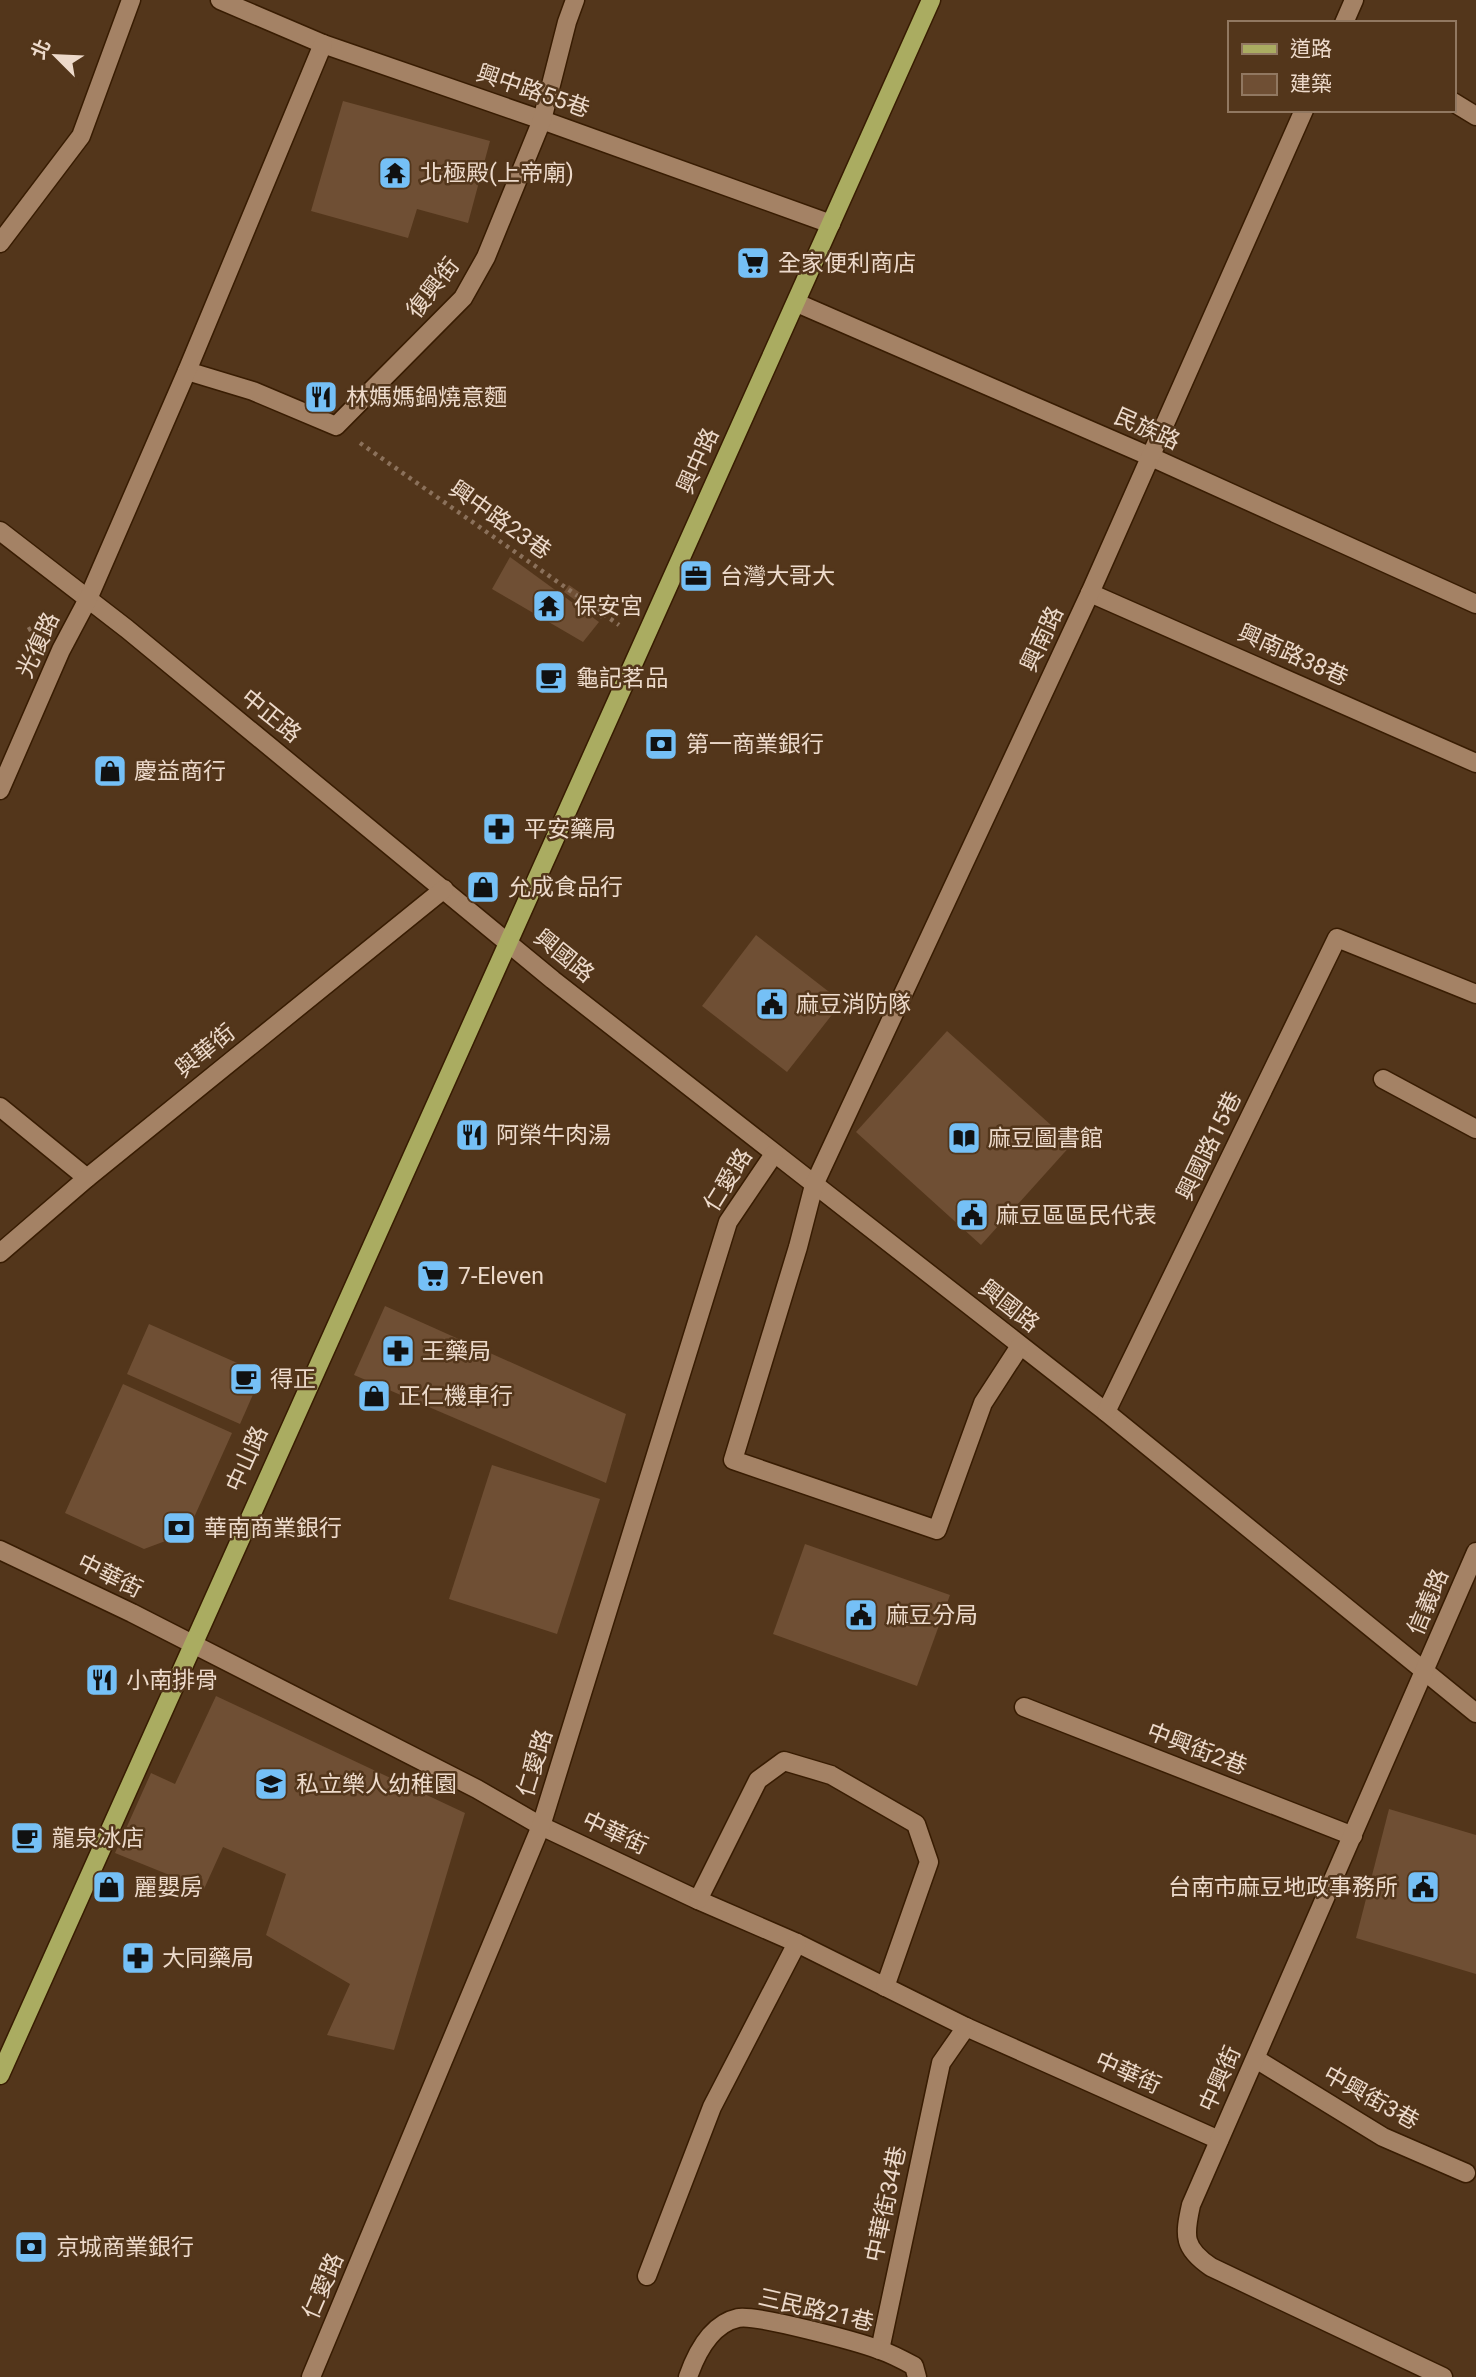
<svg xmlns="http://www.w3.org/2000/svg" width="1476" height="2377" font-family="Roboto,'Noto Sans TC',sans-serif">
<style>
.building{fill:#6f4f34}
.lines{fill:none;stroke-linecap:round;stroke-linejoin:round}
.minor-casing{stroke:#381c02;stroke-width:21}
.major-casing{stroke:#381c02;stroke-width:21}
.path{stroke:#8b715b;stroke-width:4.5;stroke-dasharray:3.5 5;stroke-linecap:butt}
.minor{stroke:#a48265;stroke-width:18}
.major{stroke:#aaac61;stroke-width:18}
.labels{text-anchor:middle;dominant-baseline:central;stroke-width:5;stroke-linejoin:round;paint-order:stroke}
.street-label{font-size:23px;fill:#eddacb;stroke:#53361b}
.poi-label{font-size:23px;fill:#eddacb;stroke:#53361b;text-anchor:start}
</style>
<rect width="100%" height="100%" fill="#53361b"/>
<g class="building">
<path d="M343,101L490,141L468,223L417,209L408,238L311,211Z"/>
<path d="M510,557L599,622L583,642L492,589Z"/>
<path d="M569,585L606,611L601,619L564,592Z"/>
<path d="M756,935L842,1002L787,1072L702,1006Z"/>
<path d="M947,1031L1072,1144L981,1245L856,1132Z"/>
<path d="M385,1306L626,1414L606,1483L354,1375Z"/>
<path d="M149,1324L262,1374L240,1424L127,1374Z"/>
<path d="M123,1384L232,1433L187,1533L144,1549L65,1513Z"/>
<path d="M492,1465L600,1499L557,1634L449,1599Z"/>
<path d="M805,1544L950,1595L917,1686L773,1634Z"/>
<path d="M216,1696L465,1813L394,2050L327,2035L350,1984L266,1935L286,1874L223,1847L204,1889L115,1853L151,1773L175,1784Z"/>
<path d="M1389,1809L1476,1835V1974L1356,1938Z"/>
</g>
<g class="lines">
<defs>
<g id="minor">
<path d="M220,0L323,44L542,120L831,224"/>
<path d="M1344,23L1354,0"/>
<path d="M1453,102L1476,116"/>
<path d="M0,243L81,136L131,0"/>
<path d="M797,303L1149,456L1476,604"/>
<path d="M187,371L253,391L336,426L463,298L486,257L542,120L567,22L575,0"/>
<path d="M0,531L127,629L553,980L1106,1412L1476,1713"/>
<path d="M1090,593L1476,763"/>
<path d="M0,790L61,650L88,599L187,371L323,44"/>
<path d="M1383,1079L1476,1129"/>
<path d="M0,1107L87,1178"/>
<path d="M0,1253L87,1178L444,889"/>
<path d="M1020,1346L983,1403L937,1530L733,1460L798,1247L814,1185L1090,593L1304,110"/>
<path d="M1106,1412L1337,938L1476,994"/>
<path d="M0,1550L132,1613L477,1789L541,1826L698,1900L797,1943L966,2027L1219,2140"/>
<path d="M1024,1707L1353,1836"/>
<path d="M698,1900L758,1780L784,1761L831,1775L916,1824L929,1862L885,1987"/>
<path d="M1256,2059L1383,2137L1466,2173"/>
<path d="M647,2276L712,2107L797,1943"/>
<path d="M880,2350L941,2063L966,2027"/>
<path d="M311,2377L541,1826L728,1222L774,1154"/>
<path d="M688,2377C696,2354 711,2324 738,2318C755,2314 859,2342 880,2350C892,2354 903,2360 914,2366L917,2377"/>
<path d="M1443,2377L1211,2267C1183,2248 1184,2236 1191,2205L1476,1552"/>
</g>
<path id="major" d="M0,2075C307,1381 622,692 931,0"/>
</defs>
<use href="#minor" class="minor-casing"/>
<use href="#major" class="major-casing"/>
<g class="path">
<path d="M360,443L619,625"/>
<path d="M28,630L43,622"/>
</g>
<use href="#minor" class="minor"/>
<use href="#major" class="major"/>
</g>
<defs>
<symbol id="temple-square" viewBox="-11 -11 22 22"><rect x="-9" y="-9" width="18" height="18" rx="4" fill="#75c0f6" stroke="#53361b"/><path d="M0-6L5-2H3V0L6.5 2.5H4V6H1.5V3h-3V6H-4V2.5H-6.5L-3 0V-2H-5Z" fill="#111"/></symbol>
<symbol id="supermarket-square" viewBox="-11 -11 22 22"><rect x="-9" y="-9" width="18" height="18" rx="4" fill="#75c0f6" stroke="#53361b"/><path d="M-6-5.5h2.5l.6 2H6L4.5 2H-2.5L-4.4-4H-6ZM-1.5 3.2a1.3 1.3 0 1 0 .1 0ZM3 3.2a1.3 1.3 0 1 0 .1 0Z" fill="#111"/></symbol>
<symbol id="restaurant-square" viewBox="-11 -11 22 22"><rect x="-9" y="-9" width="18" height="18" rx="4" fill="#75c0f6" stroke="#53361b"/><path d="M-5-6h1v4h1v-4h1v4h1v-4h1v5L-1.5 .5V6h-2V.5L-5-1ZM5-6V6H3V1.5H1.5Q1.5-4 5-6Z" fill="#111"/></symbol>
<symbol id="office-square" viewBox="-11 -11 22 22"><rect x="-9" y="-9" width="18" height="18" rx="4" fill="#75c0f6" stroke="#53361b"/><path d="M-6-3h4V-5.5h4V-3h4V5H-6ZM-1-4.5V-3h2v-1.5ZM-6 0V1H6V0Z" fill="#111"/></symbol>
<symbol id="cafe-square" viewBox="-11 -11 22 22"><rect x="-9" y="-9" width="18" height="18" rx="4" fill="#75c0f6" stroke="#53361b"/><path d="M-5.5-4.5H6V0H3Q3 3.5 0 3.5H-2.5Q-5.5 3.5-5.5 0ZM3-3.2v2h1.7v-2ZM-6 4.5H4V6H-6Z" fill="#111"/></symbol>
<symbol id="bank-square" viewBox="-11 -11 22 22"><rect x="-9" y="-9" width="18" height="18" rx="4" fill="#75c0f6" stroke="#53361b"/><path d="M-6-4H6V4H-6ZM0-2.3a2.3 2.3 0 1 0 0 4.6a2.3 2.3 0 1 0 0-4.6Z" fill="#111"/></symbol>
<symbol id="shop-square" viewBox="-11 -11 22 22"><rect x="-9" y="-9" width="18" height="18" rx="4" fill="#75c0f6" stroke="#53361b"/><path d="M-5-2.5h2.3a2.7 3.5 0 0 1 5.4 0H5L5.5 6h-11ZM-1.5-2.5h3a1.5 2.3 0 0 0-3 0Z" fill="#111"/></symbol>
<symbol id="pharmacy-square" viewBox="-11 -11 22 22"><rect x="-9" y="-9" width="18" height="18" rx="4" fill="#75c0f6" stroke="#53361b"/><path d="M-2-6h4v4h4v4h-4v4h-4v-4h-4v-4h4Z" fill="#111"/></symbol>
<symbol id="civic-square" viewBox="-11 -11 22 22"><rect x="-9" y="-9" width="18" height="18" rx="4" fill="#75c0f6" stroke="#53361b"/><path d="M-.6-6.5H3V-4.5H.6V-3L4-1V1h2V6H-6V1h2V-1L-.6-3ZM-1.2 2.5V6h2.4V2.5Z" fill="#111"/></symbol>
<symbol id="library-square" viewBox="-11 -11 22 22"><rect x="-9" y="-9" width="18" height="18" rx="4" fill="#75c0f6" stroke="#53361b"/><path d="M-6-4Q-3-5.5-.7-3.5V5Q-3 3-6 4ZM6-4Q3-5.5 .7-3.5V5Q3 3 6 4Z" fill="#111"/></symbol>
<symbol id="school-square" viewBox="-11 -11 22 22"><rect x="-9" y="-9" width="18" height="18" rx="4" fill="#75c0f6" stroke="#53361b"/><path d="M0-5L7-2L0 1L-7-2ZM-4 1L0 2.5L4 1V4Q0 6-4 4Z" fill="#111"/></symbol>
</defs>
<g fill-rule="evenodd">
<use href="#temple-square" x="376" y="154" width="38" height="38"/>
<use href="#supermarket-square" x="734" y="244" width="38" height="38"/>
<use href="#restaurant-square" x="302" y="378" width="38" height="38"/>
<use href="#office-square" x="677" y="557" width="38" height="38"/>
<use href="#temple-square" x="530" y="587" width="38" height="38"/>
<use href="#cafe-square" x="532" y="659" width="38" height="38"/>
<use href="#bank-square" x="642" y="725" width="38" height="38"/>
<use href="#shop-square" x="91" y="752" width="38" height="38"/>
<use href="#pharmacy-square" x="480" y="810" width="38" height="38"/>
<use href="#shop-square" x="464" y="868" width="38" height="38"/>
<use href="#civic-square" x="753" y="985" width="38" height="38"/>
<use href="#restaurant-square" x="453" y="1116" width="38" height="38"/>
<use href="#library-square" x="945" y="1119" width="38" height="38"/>
<use href="#civic-square" x="953" y="1196" width="38" height="38"/>
<use href="#supermarket-square" x="414" y="1257" width="38" height="38"/>
<use href="#pharmacy-square" x="379" y="1332" width="38" height="38"/>
<use href="#cafe-square" x="227" y="1360" width="38" height="38"/>
<use href="#shop-square" x="355" y="1377" width="38" height="38"/>
<use href="#bank-square" x="160" y="1509" width="38" height="38"/>
<use href="#civic-square" x="842" y="1596" width="38" height="38"/>
<use href="#restaurant-square" x="83" y="1661" width="38" height="38"/>
<use href="#school-square" x="252" y="1765" width="38" height="38"/>
<use href="#cafe-square" x="8" y="1819" width="38" height="38"/>
<use href="#shop-square" x="90" y="1868" width="38" height="38"/>
<use href="#civic-square" x="1404" y="1868" width="38" height="38"/>
<use href="#pharmacy-square" x="119" y="1939" width="38" height="38"/>
<use href="#bank-square" x="12" y="2228" width="38" height="38"/>
</g>
<g class="labels">
<g class="street-label">
<text transform="translate(533 91) rotate(19)">興中路55巷</text>
<text transform="translate(433 288) rotate(-52)">復興街</text>
<text transform="translate(1147 429) rotate(24)">民族路</text>
<text transform="translate(698 461) rotate(-66)">興中路</text>
<text transform="translate(500 520) rotate(35)">興中路23巷</text>
<text transform="translate(1042 639) rotate(-65)">興南路</text>
<text transform="translate(38 645) rotate(-65)">光復路</text>
<text transform="translate(1293 655) rotate(24)">興南路38巷</text>
<text transform="translate(271 716) rotate(39)">中正路</text>
<text transform="translate(564 956) rotate(39)">興國路</text>
<text transform="translate(205 1051) rotate(-39)">與華街</text>
<text transform="translate(1209 1146) rotate(-64)">興國路15巷</text>
<text transform="translate(728 1180) rotate(-58)">仁愛路</text>
<text transform="translate(1009 1306) rotate(38)">興國路</text>
<text transform="translate(247 1459) rotate(-66)">中山路</text>
<text transform="translate(110 1576) rotate(26)">中華街</text>
<text transform="translate(1428 1602) rotate(-67)">信義路</text>
<text transform="translate(1197 1749) rotate(21)">中興街2巷</text>
<text transform="translate(535 1763) rotate(-73)">仁愛路</text>
<text transform="translate(615 1833) rotate(25)">中華街</text>
<text transform="translate(1128 2073) rotate(24)">中華街</text>
<text transform="translate(1220 2079) rotate(-66)">中興街</text>
<text transform="translate(1371 2098) rotate(29)">中興街3巷</text>
<text transform="translate(886 2204) rotate(-78)">中華街34巷</text>
<text transform="translate(323 2286) rotate(-67)">仁愛路</text>
<text transform="translate(816 2310) rotate(13)">三民路21巷</text>
</g>
<g class="poi-label">
<text x="420" y="173">北極殿(上帝廟)</text>
<text x="778" y="263">全家便利商店</text>
<text x="346" y="397">林媽媽鍋燒意麵</text>
<text x="720" y="576">台灣大哥大</text>
<text x="574" y="606">保安宮</text>
<text x="576" y="678">龜記茗品</text>
<text x="686" y="744">第一商業銀行</text>
<text x="134" y="771">慶益商行</text>
<text x="524" y="829">平安藥局</text>
<text x="508" y="887">允成食品行</text>
<text x="796" y="1004">麻豆消防隊</text>
<text x="496" y="1135">阿榮牛肉湯</text>
<text x="988" y="1138">麻豆圖書館</text>
<text x="996" y="1215">麻豆區區民代表</text>
<text x="458" y="1276">7-Eleven</text>
<text x="422" y="1351">王藥局</text>
<text x="270" y="1379">得正</text>
<text x="398" y="1396">正仁機車行</text>
<text x="204" y="1528">華南商業銀行</text>
<text x="886" y="1615">麻豆分局</text>
<text x="126" y="1680">小南排骨</text>
<text x="296" y="1784">私立樂人幼稚園</text>
<text x="52" y="1838">龍泉冰店</text>
<text x="134" y="1887">麗嬰房</text>
<text x="1398" y="1887" text-anchor="end">台南市麻豆地政事務所</text>
<text x="162" y="1958">大同藥局</text>
<text x="56" y="2247">京城商業銀行</text>
</g>
</g>
<rect x="1228" y="21" width="228" height="91" fill="#53361b" stroke="#917861" stroke-width="2"/>
<rect x="1242" y="44" width="35" height="10" fill="#aaac61" stroke="#917861" stroke-width="2"/>
<text x="1290" y="56" font-size="21" fill="#eddacb">道路</text>
<rect x="1242" y="74" width="35" height="21" fill="#6f4f34" stroke="#917861" stroke-width="2"/>
<text x="1290" y="91" font-size="21" fill="#eddacb">建築</text>
<g transform="translate(56 56) rotate(294)" stroke="#53361b" stroke-width="5" paint-order="stroke">
<path d="M0-5L12 26L0 18L-12 26Z" fill="#eddacb"/>
<text y="-10" font-size="19" font-weight="bold" text-anchor="middle" fill="#eddacb">北</text>
</g>
</svg>
